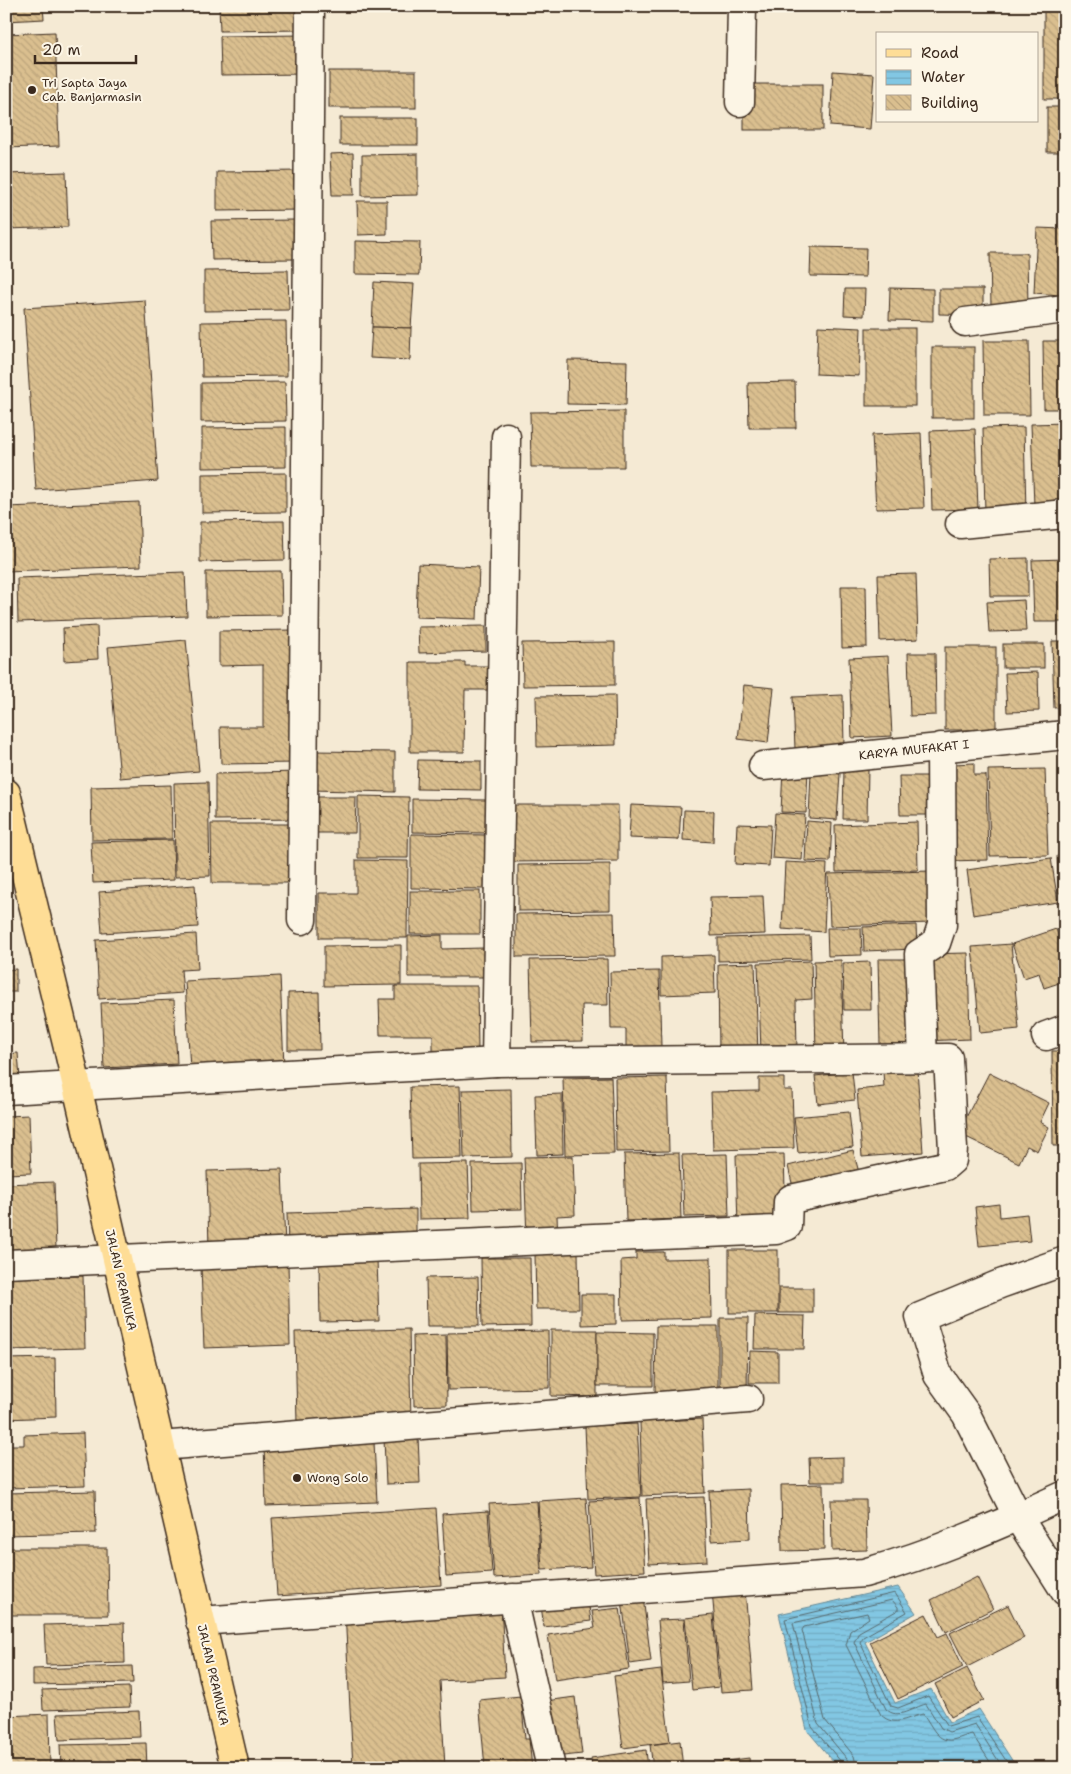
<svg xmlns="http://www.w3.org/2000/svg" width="1071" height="1774" font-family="'Shantell Sans',sans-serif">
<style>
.water{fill:url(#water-rules);stroke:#668894}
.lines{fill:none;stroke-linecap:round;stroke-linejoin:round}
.shore{stroke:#57696d;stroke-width:1}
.building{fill:url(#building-back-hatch);stroke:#3b2a1e}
.minor-casing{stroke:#3b2a1e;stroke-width:31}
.major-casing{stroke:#3b2a1e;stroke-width:31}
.minor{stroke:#fcf5e5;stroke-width:28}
.major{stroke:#fedd96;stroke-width:28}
.poi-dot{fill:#3b2a1e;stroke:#fcf5e5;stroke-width:2}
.labels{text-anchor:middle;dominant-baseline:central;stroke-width:4;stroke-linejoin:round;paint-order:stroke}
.poi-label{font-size:12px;fill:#3b2a1e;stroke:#fcf5e5;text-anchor:start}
.street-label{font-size:12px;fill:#3b2a1e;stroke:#fcf5e5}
</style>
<defs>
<pattern id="water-rules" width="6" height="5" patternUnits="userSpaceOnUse" patternTransform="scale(1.25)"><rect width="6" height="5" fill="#82c7e3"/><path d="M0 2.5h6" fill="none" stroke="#71abc2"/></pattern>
<pattern id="building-back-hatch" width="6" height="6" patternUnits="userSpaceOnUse" patternTransform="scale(1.25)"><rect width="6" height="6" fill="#dabf8f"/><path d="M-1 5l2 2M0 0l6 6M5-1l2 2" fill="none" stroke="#bca47b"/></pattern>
</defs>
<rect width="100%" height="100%" fill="#f5ead4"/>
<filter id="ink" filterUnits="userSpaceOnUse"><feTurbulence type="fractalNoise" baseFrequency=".02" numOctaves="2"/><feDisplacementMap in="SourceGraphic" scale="10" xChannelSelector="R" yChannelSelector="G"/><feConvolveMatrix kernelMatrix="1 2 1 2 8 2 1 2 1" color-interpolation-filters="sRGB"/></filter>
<g filter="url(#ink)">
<path class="water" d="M898,1587L916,1613L865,1642L895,1703L931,1689L950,1722L979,1709L1017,1768H839L807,1730L779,1614Z"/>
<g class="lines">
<g class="shore">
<path d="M843,1768L842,1763L812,1727L785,1619L895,1593L907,1612L863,1637L860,1642L891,1706L898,1708L928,1696L948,1726L977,1717L1011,1768"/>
<path d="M849,1768L847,1759L818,1724L793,1623L892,1600L898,1607V1610L859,1632L854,1642L886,1709C898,1721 913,1707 926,1704L941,1728L949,1732L975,1724L1003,1768"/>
<path d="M857,1768L854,1756L825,1720L802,1630L804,1627L867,1613L869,1618L850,1631L846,1645L881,1715C895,1728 908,1717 923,1714C932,1725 937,1745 956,1739C961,1738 966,1735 972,1734L994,1768"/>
</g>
</g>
<g class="building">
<path d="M6,6H43L44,19L6,21Z"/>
<path d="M219,6H304V30L220,31Z"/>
<rect x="349" y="6" width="68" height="5"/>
<rect x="1044" y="6" width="21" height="93"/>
<path d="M55,32L59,146L6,148V34Z"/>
<path d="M305,35L306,74L221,75L220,36Z"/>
<rect x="329" y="71" width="87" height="37"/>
<path d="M833,71L874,74L870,129L830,126Z"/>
<rect x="744" y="84" width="79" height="46"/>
<rect x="1047" y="107" width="18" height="45"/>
<rect x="340" y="118" width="78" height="27"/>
<path d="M353,153L354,195H332L330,154Z"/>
<path d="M418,154V195L362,196V155Z"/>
<path d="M301,171L302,210L217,211V172Z"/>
<path d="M66,172L68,227L6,229V174Z"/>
<path d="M357,201H387V234L358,235Z"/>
<path d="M296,220V259L212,260L211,221Z"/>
<path d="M1037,228L1063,229L1060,295L1034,293Z"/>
<path d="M355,241L420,242L419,275L355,274Z"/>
<path d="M811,247L866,248L865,277L810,276Z"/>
<path d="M990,253H1027L1028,307L991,308Z"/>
<path d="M288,270L289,310L204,311V271Z"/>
<path d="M374,282L414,284L411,328L372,327Z"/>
<path d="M890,288L933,289V321L889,320Z"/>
<path d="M845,289H865L864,316L844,315Z"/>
<path d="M939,289H983V315L939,314Z"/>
<path d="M145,300L158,481L36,490L24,308Z"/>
<path d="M286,321L287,376L202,377L201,322Z"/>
<path d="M818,326L861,328L859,376L816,374Z"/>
<path d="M372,327L411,328L410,360L370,358Z"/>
<rect x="866" y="328" width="49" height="78"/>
<path d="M983,341H1029L1030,415H984Z"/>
<path d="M1043,341H1065V409H1044Z"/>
<rect x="932" y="347" width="42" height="71"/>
<path d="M568,360L627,361L626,405L567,404Z"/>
<path d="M285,382L286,421L201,422V383Z"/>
<path d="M795,382L796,428H749L748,383Z"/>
<path d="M624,411V467H531L530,412Z"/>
<path d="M1065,423V505L1034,506L1031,424Z"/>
<path d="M286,427V467L202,468V428Z"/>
<path d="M1024,427L1026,513H985L983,428Z"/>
<path d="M975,429L978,509L932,510L930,431Z"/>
<path d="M921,433L924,508L876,509L872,435Z"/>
<path d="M286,473V512L202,513V474Z"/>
<path d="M139,502L141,566L6,571V507Z"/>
<path d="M284,521L285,560L200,562V522Z"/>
<path d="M1028,558V596H990L989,559Z"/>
<path d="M1065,559V622H1034L1032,560Z"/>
<path d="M418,564L479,567L477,619L416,617Z"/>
<path d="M281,571L282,615L206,616V572Z"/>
<path d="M185,572L187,616L18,622L17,578Z"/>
<path d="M916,574L918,639L880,641L878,575Z"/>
<path d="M841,586H866L867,647L842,648Z"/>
<path d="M1024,600L1026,631L989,632L987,602Z"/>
<path d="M97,626L98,659L64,661L63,628Z"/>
<path d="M486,626V651L419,653L418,627Z"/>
<path d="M295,630L297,763L221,764L220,727H263V665L219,666V631Z"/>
<path d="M186,640L199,771L120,778L108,647Z"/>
<path d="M1052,641H1065V707L1054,708Z"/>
<path d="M615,642V685L523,686L522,643Z"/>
<rect x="1003" y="644" width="41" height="24"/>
<rect x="945" y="647" width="51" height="83"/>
<path d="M908,653H935L936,715L910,716Z"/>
<path d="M888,656L892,736L852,738L849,658Z"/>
<path d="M410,662H465V666H492V690H465L464,752H410Z"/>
<path d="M1038,672L1039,711L1007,712L1005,673Z"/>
<path d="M744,685L774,688L768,743L738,739Z"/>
<path d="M615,695L616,745L537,747L536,696Z"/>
<path d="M843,695L844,747L795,749L793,697Z"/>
<path d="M312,751L395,752V792L311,790Z"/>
<path d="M418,760L481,761V790L417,789Z"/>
<path d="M974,763V775H986L988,860L947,861L953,764Z"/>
<path d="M844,768L868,769L867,819H843Z"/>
<path d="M783,769L808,770L806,813L781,812Z"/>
<path d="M1045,769L1048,855L990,856L988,770Z"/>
<path d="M298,772L299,819L215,820V774Z"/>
<path d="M811,772L840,774L837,820L809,818Z"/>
<path d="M899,776H932L933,815H900Z"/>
<path d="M208,782L210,876L175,877L174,783Z"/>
<path d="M171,785L172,839L92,840L91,787Z"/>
<path d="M358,796L409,797L408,858H358Z"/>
<path d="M317,797H356L355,833H316Z"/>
<path d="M412,799L487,800V833L412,832Z"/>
<path d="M508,805H618V861L508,862Z"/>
<path d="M631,805L681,807L679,840L629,838Z"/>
<path d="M684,810L714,811L713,842L683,840Z"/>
<path d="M775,813L805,815L802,860L772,858Z"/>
<path d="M807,821L832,823L830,862L805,861Z"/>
<path d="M917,822L918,870L836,872L835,825Z"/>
<path d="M211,824H294V883H212Z"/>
<path d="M737,824L771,825L769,866L735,864Z"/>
<path d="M411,834L488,835L487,889L411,888Z"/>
<path d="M173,840L174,880L93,883L91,842Z"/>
<path d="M1065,855V892L1059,893L1057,856Z"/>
<path d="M1051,858L1058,902L973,915L967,870Z"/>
<path d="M356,860L408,861L407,938H319V893H356Z"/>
<path d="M785,862L827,864L824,932L782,929Z"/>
<path d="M610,864V910L518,911V865Z"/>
<path d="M930,871L932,923L830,926L828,874Z"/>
<path d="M195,885L198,927L102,933L99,892Z"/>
<rect x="410" y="891" width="70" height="43"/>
<path d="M763,896L765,934L711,936L710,897Z"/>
<path d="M614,913L615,956L516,957V914Z"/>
<path d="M916,925L917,949L864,951L863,927Z"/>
<path d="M827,928H861L862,955L828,956Z"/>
<path d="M1056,929L1065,954V981L1044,988L1039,973L1024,978L1012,944Z"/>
<path d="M196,934L198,969L181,970L183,993L99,999L96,940Z"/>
<path d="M442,935V949L484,948V977H408V936Z"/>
<path d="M810,936L811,959L718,961V938Z"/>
<path d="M1011,944L1019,1029L980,1033L972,947Z"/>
<path d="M401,945V985L324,986V946Z"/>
<path d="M968,953L970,1039L924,1041L922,954Z"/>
<path d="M714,955L715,993L661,995V957Z"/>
<path d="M607,959L608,1005H582L583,1041L532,1042L530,960Z"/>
<path d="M878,959H916L918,1045H880Z"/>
<path d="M841,960L844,1054L816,1055L814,961Z"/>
<path d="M811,961L812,999L796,1000L797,1052L761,1053L758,963Z"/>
<path d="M870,962L871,1010H844L843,963Z"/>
<path d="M755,963L758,1054H719L718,964Z"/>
<path d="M16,969V992H6V970Z"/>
<path d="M659,971L661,1047L626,1048V1029H611L610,972Z"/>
<path d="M280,976L284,1065L190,1070L185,981Z"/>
<path d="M395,986H477L478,1051L433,1052V1035H380L379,999H395Z"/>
<path d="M319,992L320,1050H288V993Z"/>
<path d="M174,1000L177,1064L104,1068L101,1003Z"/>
<path d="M1052,1051H1065V1146H1053Z"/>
<path d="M18,1053L20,1079H6V1054Z"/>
<path d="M917,1069L923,1152L862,1157L857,1090L884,1087L883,1072Z"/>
<path d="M852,1072L855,1100L818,1104L815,1076Z"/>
<path d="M989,1073L1049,1103L1040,1122L1049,1127L1037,1151L1027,1146L1019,1163L958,1133Z"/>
<path d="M611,1077L614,1154L565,1155L563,1078Z"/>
<path d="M667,1077L669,1151L616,1152L615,1078Z"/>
<path d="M759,1078H784V1090H792L794,1148L713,1150L711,1092L759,1091Z"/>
<path d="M460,1086L462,1158L412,1159L410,1087Z"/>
<path d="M511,1089L512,1157L464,1158L462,1090Z"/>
<path d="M562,1094L563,1154L537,1155L535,1095Z"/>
<path d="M849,1112L853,1147L798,1153L794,1117Z"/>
<path d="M29,1115L31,1173L6,1174V1116Z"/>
<path d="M853,1150L861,1180L795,1196L788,1166Z"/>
<path d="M679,1153L681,1219L626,1221L624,1154Z"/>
<path d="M727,1154L729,1216L684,1217L682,1155Z"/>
<path d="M784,1154L786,1226L738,1227L736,1155Z"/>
<path d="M573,1156L575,1215L557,1216L558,1238L527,1239L524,1157Z"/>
<path d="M468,1163L470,1218L419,1219L418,1164Z"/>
<path d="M521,1163L522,1209L473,1210L472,1164Z"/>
<path d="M282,1169L285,1246L209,1248L207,1171Z"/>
<path d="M54,1182L56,1250L6,1251V1184Z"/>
<path d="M999,1204L1000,1217L1027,1214L1030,1241L979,1246L975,1207Z"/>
<path d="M416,1209V1244L288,1247L287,1213Z"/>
<rect x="729" y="1250" width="49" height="63"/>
<path d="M578,1252L579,1309H536L535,1253Z"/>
<path d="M636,1252H664V1259L711,1258L712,1318L622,1320L621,1260L636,1259Z"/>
<path d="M481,1258H530L531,1326L482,1327Z"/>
<path d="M377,1259L379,1321L320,1322L319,1261Z"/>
<path d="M288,1263L290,1345L204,1348L201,1267Z"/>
<path d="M83,1276L85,1348L6,1350V1278Z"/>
<path d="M478,1277L479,1326H427L426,1278Z"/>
<rect x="779" y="1288" width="34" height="25"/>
<path d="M581,1294H616V1324L581,1325Z"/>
<path d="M755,1315L805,1316L804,1349H754Z"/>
<path d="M720,1318H748L747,1391H720Z"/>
<path d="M656,1326H718V1393L655,1392Z"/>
<path d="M409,1329L411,1421L297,1424L295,1332Z"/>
<path d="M551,1330H597V1397L551,1396Z"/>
<path d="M548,1331L549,1388L448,1390L447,1333Z"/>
<path d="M597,1332L653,1333V1386H597Z"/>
<path d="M446,1335L447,1405L414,1406L413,1336Z"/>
<path d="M750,1351L778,1352V1383H749Z"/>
<path d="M55,1358L56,1417L6,1419V1359Z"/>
<path d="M702,1419L705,1493L642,1496L640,1422Z"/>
<path d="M637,1424L641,1497L588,1499L585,1426Z"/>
<path d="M83,1433L85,1486L6,1488V1445H24V1435Z"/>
<path d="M418,1437L420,1483L386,1484L384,1439Z"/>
<path d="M374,1442L377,1502L266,1506L264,1446Z"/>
<path d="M843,1457V1482H810L809,1458Z"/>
<path d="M823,1484L824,1550L782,1551L781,1485Z"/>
<path d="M749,1489L750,1539L711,1541L709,1491Z"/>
<path d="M95,1491L96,1533L6,1535V1493Z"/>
<path d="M704,1497L707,1561L649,1564L646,1499Z"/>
<path d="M586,1498L591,1567L542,1570L538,1501Z"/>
<path d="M640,1498L645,1571L594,1574L589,1501Z"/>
<path d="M831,1500H866L867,1550L832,1551Z"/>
<path d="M537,1501L541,1575L494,1578L489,1504Z"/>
<path d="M436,1508L441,1585L277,1596L272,1518Z"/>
<path d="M488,1511L492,1573L446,1576L442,1514Z"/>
<path d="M6,1548H107L108,1615H6Z"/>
<path d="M977,1577L993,1609L946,1632L931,1600Z"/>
<path d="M745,1589L753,1690L721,1692L712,1591Z"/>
<path d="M643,1597L651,1661L630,1664L622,1600Z"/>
<path d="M588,1599L591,1621L544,1627L541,1606Z"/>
<path d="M501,1603L505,1677L440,1681L445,1767L353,1768L345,1611Z"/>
<path d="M1008,1605L1024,1638L967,1667L950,1633Z"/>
<path d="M620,1608L629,1669L555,1680L548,1635L595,1628L592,1611Z"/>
<path d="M926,1614L938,1637L947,1633L963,1667L898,1699L870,1642Z"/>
<path d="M713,1615L719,1687L692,1690L685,1618Z"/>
<path d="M684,1619L689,1681L663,1683L658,1620Z"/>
<path d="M124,1623L125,1663L46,1665L44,1625Z"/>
<path d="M132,1666L133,1683L33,1685V1669Z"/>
<path d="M967,1668L984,1700L951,1717L935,1684Z"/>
<path d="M661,1670L670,1742L623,1748L614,1676Z"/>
<path d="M129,1687L130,1707L43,1710L42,1690Z"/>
<path d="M521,1696L525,1739H529L532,1768H485L479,1700Z"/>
<path d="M575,1697L582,1754L554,1757L546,1701Z"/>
<path d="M139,1711L140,1737L59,1740L57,1714Z"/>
<path d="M49,1714L50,1768H6V1716Z"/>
<path d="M680,1741L683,1768H653L650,1745Z"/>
<path d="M146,1743L147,1768H61L60,1745Z"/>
<path d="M646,1750L648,1768H592L591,1758Z"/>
<path d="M749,1758L750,1768H686V1766Z"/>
</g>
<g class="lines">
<defs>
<g id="minor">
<path d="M740,102L742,6"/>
<path d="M965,322L1065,309"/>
<path d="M960,524L1065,514"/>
<path d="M763,766L1065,735"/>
<path d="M302,920L310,6"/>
<path d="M1046,1036L1065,1029"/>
<path d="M923,1059L919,954L936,943L942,925L941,747"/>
<path d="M496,1062L506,437"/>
<path d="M6,1090L496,1062L948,1058L953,1149L952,1160L945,1166L791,1199L788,1202L787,1226L776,1230L6,1264"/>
<path d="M1065,1261L1000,1284L920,1317L938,1375L966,1414L1018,1517L1065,1591"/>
<path d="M160,1446L748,1399"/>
<path d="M513,1598L551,1768"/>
<path d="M200,1621L864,1573C933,1554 1000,1525 1065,1495"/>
</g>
<path id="major" d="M6,793L69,1052L235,1768"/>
</defs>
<use href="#minor" class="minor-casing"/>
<use href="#major" class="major-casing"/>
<use href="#minor" class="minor"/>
<use href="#major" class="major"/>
</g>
</g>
<g class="poi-dot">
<circle cx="32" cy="90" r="5"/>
<circle cx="297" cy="1478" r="5"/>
</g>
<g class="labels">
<g class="poi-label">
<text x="42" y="83">Tri Sapta Jaya<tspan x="42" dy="14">Cab. Banjarmasin</tspan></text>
<text x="307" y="1478">Wong Solo</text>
</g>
<g class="street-label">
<text transform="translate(914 750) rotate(-6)">KARYA MUFAKAT I</text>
<text transform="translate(121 1280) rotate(77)">JALAN PRAMUKA</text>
<text transform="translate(213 1675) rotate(77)">JALAN PRAMUKA</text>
</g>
</g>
<rect width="1071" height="1774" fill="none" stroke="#fcf5e5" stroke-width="25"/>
<rect x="12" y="12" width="1046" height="1749" fill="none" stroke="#3b2a1e" stroke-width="2" filter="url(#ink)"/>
<rect x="876" y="32" width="162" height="90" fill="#fcf5e5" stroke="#afa495"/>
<rect x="886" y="49" width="25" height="8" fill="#fedd96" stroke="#afa495"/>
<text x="921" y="58" font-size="15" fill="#3b2a1e">Road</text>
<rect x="886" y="70" width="25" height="15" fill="url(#water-rules)" stroke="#afa495"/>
<text x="921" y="82" font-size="15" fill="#3b2a1e">Water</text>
<rect x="886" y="95" width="25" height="15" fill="url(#building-back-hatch)" stroke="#afa495"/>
<text x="921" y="108" font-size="15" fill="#3b2a1e">Building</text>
<path d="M35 55v8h101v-8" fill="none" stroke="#3b2a1e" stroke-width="2.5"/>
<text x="42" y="55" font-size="15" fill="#3b2a1e" stroke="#fcf5e5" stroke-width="4" paint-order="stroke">20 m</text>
</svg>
